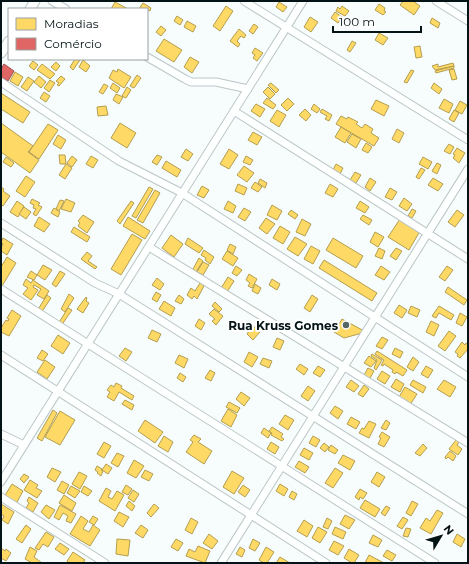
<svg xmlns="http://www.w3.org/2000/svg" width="469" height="564" font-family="Montserrat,sans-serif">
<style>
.homes{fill:#ffd966;stroke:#b39e4e}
.shops{fill:#e06666;stroke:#9e4d4e}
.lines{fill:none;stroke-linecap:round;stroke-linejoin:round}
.minor-casing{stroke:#bbc6c7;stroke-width:9}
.major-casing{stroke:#bbc6c7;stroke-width:11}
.minor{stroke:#feffff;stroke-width:7}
.major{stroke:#feffff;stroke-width:9}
.poi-dot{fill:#586566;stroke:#fff;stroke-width:1.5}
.labels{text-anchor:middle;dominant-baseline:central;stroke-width:4;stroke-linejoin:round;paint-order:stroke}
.poi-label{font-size:12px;font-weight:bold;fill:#031316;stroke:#fff;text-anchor:end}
</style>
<rect width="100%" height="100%" fill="#f7fcfc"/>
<g class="homes">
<path d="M403,1H413L420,6L414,15L400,5Z"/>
<path d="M115,2L128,9H111Z"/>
<path d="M279,2L287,7L283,12L276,7Z"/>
<path d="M143,3L151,8L150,11L147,9H139Z"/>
<path d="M379,4L385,8L384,11L386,12L383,15L375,10Z"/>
<path d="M226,6L233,11L220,31L213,26Z"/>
<path d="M342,6L349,11L345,16L336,11L338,7L340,9Z"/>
<path d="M335,12L342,17L338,23L331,18Z"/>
<path d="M177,16L183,20L180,25L174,21Z"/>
<path d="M310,17L318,22L311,32L304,27Z"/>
<path d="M432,18L440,23L438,28L430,23Z"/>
<path d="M187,21L196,26L193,32L184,27Z"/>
<path d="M254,24L258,27L253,34L249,31Z"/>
<path d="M161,26L166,30L161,36L156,32Z"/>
<path d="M239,29L246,35L244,38L241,36L237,41L240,44L238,47L230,41Z"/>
<path d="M379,33L388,38L383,45L375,40Z"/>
<path d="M164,39L182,50L174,62L156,51Z"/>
<path d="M352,41L356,43L350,52L347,50Z"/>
<path d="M420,46L422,57L416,58L414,47Z"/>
<path d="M255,48L263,53L257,61L253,58L255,55L252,53Z"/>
<path d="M190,57L199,62L192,73L184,67Z"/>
<path d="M75,59L80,60L73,70L70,67Z"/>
<path d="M83,60L90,66L86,72L79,67Z"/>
<path d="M33,61L38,65L34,70L29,66Z"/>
<path d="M56,62L60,66L56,71L51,67Z"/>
<path d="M453,63L454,66L435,70L432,66L438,64V67Z"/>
<path d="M42,64L55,74L50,79L37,70Z"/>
<path d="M454,66V68L436,73L435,71Z"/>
<path d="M118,69L131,77L124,88L109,78L113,70L117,72Z"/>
<path d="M454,69L457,79L452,80L449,70Z"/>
<path d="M411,70L414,71L407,83L404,82Z"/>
<path d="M15,72L23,77L18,86L10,81Z"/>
<path d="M137,75L141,78L134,88L130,86Z"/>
<path d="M39,76L46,82L41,88L34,82Z"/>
<path d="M61,76L65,79L59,86L57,85L59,83L56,81Z"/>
<path d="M28,77L34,81L27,91L21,87Z"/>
<path d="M50,80L55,83L49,92L44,88Z"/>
<path d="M113,83L120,88L117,93L110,88Z"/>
<path d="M271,83L279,90L276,93L268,85Z"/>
<path d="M434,83L442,89L439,94L431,88Z"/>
<path d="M104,84L108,86L103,94L99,92Z"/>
<path d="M127,87L131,90L126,98L122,96Z"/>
<path d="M268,87L275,94L270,99L263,92Z"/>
<path d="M44,92L50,96L46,102L40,98Z"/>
<path d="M1,93L30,112L23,123L1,109Z"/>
<path d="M116,94L123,97L119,104L113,100Z"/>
<path d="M267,98L276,105L273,109L263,103Z"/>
<path d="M288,98L294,104L287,111L281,105Z"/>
<path d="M444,99L453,104L449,113L439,108Z"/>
<path d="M376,100L389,106L384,116L371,109Z"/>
<path d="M460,101L467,105L462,114L455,110Z"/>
<path d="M256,104L265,109L260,117L251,111Z"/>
<path d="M314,104L320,109L317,113L311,109Z"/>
<path d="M106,106L108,115L98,116L97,107Z"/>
<path d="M305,109L311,115L306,121L299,115Z"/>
<path d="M322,109L332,115L329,121L325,119L327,116L320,112Z"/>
<path d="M277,110L286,115L279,127L270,121Z"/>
<path d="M454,110L459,113L454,122L449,119Z"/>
<path d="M341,116L347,119L348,117L358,122L356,124L362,128L365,124L373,129L371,133L379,138L374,146L336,124Z"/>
<path d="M1,123L33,146L28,152L39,160L30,173L1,152Z"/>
<path d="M120,123L136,133L127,148L111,138Z"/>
<path d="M48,124L58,130L39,159L29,152Z"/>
<path d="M341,127L351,133L345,143L335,137Z"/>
<path d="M397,129L404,133L399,143L392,139Z"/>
<path d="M253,132L262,137L257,145L248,140Z"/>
<path d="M352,134L361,139L356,148L347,142Z"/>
<path d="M58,135L66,140L61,149L53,144Z"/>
<path d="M366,143L372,147L368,153L362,150Z"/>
<path d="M449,144L454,147L450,154L444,151Z"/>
<path d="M457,148L465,153L459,163L453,158L455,155L453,154Z"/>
<path d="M186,149L193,154L188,161L181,157Z"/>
<path d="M229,149L238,155L229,169L220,164Z"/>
<path d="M59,155H65L66,164H60Z"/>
<path d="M157,155L162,157L157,165L152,162Z"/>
<path d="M72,156L77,160L72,167L67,163Z"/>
<path d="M91,156L98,160L93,168L86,164Z"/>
<path d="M246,156L253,160L250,165L243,162Z"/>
<path d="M6,157L14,163L11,167L3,162Z"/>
<path d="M423,157L432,162L428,169L419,164Z"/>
<path d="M166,161L181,170L177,177L162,168Z"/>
<path d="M437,163L441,165L437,174L432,171Z"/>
<path d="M66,164L72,168L65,179L59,175Z"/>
<path d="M336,164L343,168L340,174L333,170Z"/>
<path d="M244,166L254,173L247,182L237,175Z"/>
<path d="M421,168L425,170L419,179L416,177Z"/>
<path d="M355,172L361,175L356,183L350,180Z"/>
<path d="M26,176L35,182L25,197L16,191Z"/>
<path d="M370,178L376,182L370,191L365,187Z"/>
<path d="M433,178L443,184L438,191L428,185Z"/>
<path d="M260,179L267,183L265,188L258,183Z"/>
<path d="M255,182L262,187L258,192L251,188Z"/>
<path d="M238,184L247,188L244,195L235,191Z"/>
<path d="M330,184L338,189L333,197L325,193Z"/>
<path d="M202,186L209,190L204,198L197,195Z"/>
<path d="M1,187L4,189L3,191L10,196L3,206L1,204Z"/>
<path d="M149,187L153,189L136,218L132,216Z"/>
<path d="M390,188L397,192L392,200L385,197Z"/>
<path d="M155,190L160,193L143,223L137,220Z"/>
<path d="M404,198L412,204L407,211L399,206Z"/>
<path d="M32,199L40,203L38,205L42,207L36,216L33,214L36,209L33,208L34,205L30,203Z"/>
<path d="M66,199L75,203L71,212L61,209Z"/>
<path d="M60,200L64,201L59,211L56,209Z"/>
<path d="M17,201L24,206L18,217L10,212Z"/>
<path d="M131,201L134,203L120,224L117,221Z"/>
<path d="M228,201L236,206L233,213L224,209Z"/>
<path d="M360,201L369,207L365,213L356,208Z"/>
<path d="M272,205L282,211L277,220L267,215Z"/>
<path d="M24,207L31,212L26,219L19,214Z"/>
<path d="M54,208L60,212L58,217L51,213Z"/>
<path d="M244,208L251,212L245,221L238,217Z"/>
<path d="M412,209L416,211L412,218L408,216Z"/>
<path d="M291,210L298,215L295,219L288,214Z"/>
<path d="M457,210L464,215L455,227L448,222Z"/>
<path d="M83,215L94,222L87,233L78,226L80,223L78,221Z"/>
<path d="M363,215L372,220L369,225L360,219Z"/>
<path d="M39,217L50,224L44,232L34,226Z"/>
<path d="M128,217L150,231L145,239L123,226Z"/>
<path d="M266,218L275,224L267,234L259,228Z"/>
<path d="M302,219L311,224L305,236L296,232Z"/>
<path d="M400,219L420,231L409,250L388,237Z"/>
<path d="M280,226L290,232L283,244L273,238Z"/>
<path d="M74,227L90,237L87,242L71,232Z"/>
<path d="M375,232L384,237L378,247L370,242Z"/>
<path d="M132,234L142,240L121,275L111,269Z"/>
<path d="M171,235L183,244L174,257L162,248Z"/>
<path d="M295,237L307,244L298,256L287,249Z"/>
<path d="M3,238L13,244L7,255L1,251V248L3,244L1,242Z"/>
<path d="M188,238L203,248L199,253L185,244Z"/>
<path d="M333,238L363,256L356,268L326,250Z"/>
<path d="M230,244L236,247L233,254L227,250Z"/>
<path d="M311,246L320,251L313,264L304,259Z"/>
<path d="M379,248L385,251L382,259L375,256Z"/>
<path d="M396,248L402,251L396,260L390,256Z"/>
<path d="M204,250L214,257L210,264L205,260L206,258L201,255Z"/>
<path d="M227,251L238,258L233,266L222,259Z"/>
<path d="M87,252L92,256L88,261L97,267L95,269L81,259Z"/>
<path d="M7,257L16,263L2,286L1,285V267Z"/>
<path d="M199,258L203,261L196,272L193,269Z"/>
<path d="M324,260L377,293L372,301L319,268Z"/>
<path d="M203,262L209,265L203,275L197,272Z"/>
<path d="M43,265L52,270L45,280L37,275Z"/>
<path d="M236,266L242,270L237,276L232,273Z"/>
<path d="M381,266L390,272L384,280L375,275Z"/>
<path d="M447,266L453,270L445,281L439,277Z"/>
<path d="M31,271L37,275L34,280L27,277Z"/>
<path d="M60,271L65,274L56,287L52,284Z"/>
<path d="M249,274L257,279L252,288L248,286L250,283L246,280Z"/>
<path d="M228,277L234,281L227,292L221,288Z"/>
<path d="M157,278L164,284L160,290L152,285Z"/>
<path d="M26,279L31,283L33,280L49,291L44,299L37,295L41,289L34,285L33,287L38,290L31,300L23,294L28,288L23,285Z"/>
<path d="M272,279L280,284L277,290L269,285Z"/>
<path d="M200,283L204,286L197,299L194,296L192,299L187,295L191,288L195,291Z"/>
<path d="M255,284L261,288L258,294L252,291Z"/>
<path d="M448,287L467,300L464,305L445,292Z"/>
<path d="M156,292L161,295L157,302L152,299Z"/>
<path d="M69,294L74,298L65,312L61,309Z"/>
<path d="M47,295L51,298L41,313L37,311Z"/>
<path d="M179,295L184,299L181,304L175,301Z"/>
<path d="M312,295L318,299L310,312L304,308Z"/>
<path d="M86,297L87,298L86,301L89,303L83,313L77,309Z"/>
<path d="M164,301L175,308L171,316L159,309Z"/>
<path d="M215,302L222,309L219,312L212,306Z"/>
<path d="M399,305L407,310L402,318L394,313Z"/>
<path d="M411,306L420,310L417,317L408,313Z"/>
<path d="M439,306L454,315L451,320L439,313L436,318L432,316Z"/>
<path d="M68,308L72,310L61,326L58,324Z"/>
<path d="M214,309L223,316L216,325L212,321L215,319L209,314Z"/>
<path d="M12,310L21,316L9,336L1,332V328L6,320L8,321L9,319L7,318Z"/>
<path d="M460,313L467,317L462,326L456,323Z"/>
<path d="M199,319L205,323L201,330L195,326Z"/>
<path d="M342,319L366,332L344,338L334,332Z"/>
<path d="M431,321L439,325L434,336L426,332Z"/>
<path d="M253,326L260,332L253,340L247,334Z"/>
<path d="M152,330L161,334L157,342L148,338Z"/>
<path d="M449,331L456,336L445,351L438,346Z"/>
<path d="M58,335L70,343L63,354L51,346Z"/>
<path d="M382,337L388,340L382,349L376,346Z"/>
<path d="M277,338L284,341L280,350L273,347Z"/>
<path d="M462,342L465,345L466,343L468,344V349L460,358L457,356L458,354L455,352Z"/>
<path d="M125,348L132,352L126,361L119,356Z"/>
<path d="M395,348L403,352L400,358L392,354Z"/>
<path d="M42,350L48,354L43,361L37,358Z"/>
<path d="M377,351L407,370L403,376L396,372L395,374L392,372L393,370L384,364L383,366L381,365L384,360L375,354Z"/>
<path d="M249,352L258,357L252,367L244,362Z"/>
<path d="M372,354L382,360L376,370L374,368L377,360L371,356Z"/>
<path d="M179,355L188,359L184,368L175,363Z"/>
<path d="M369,356L376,361L371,367L364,363Z"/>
<path d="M413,357L419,362L413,371L407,367Z"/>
<path d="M263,358L272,361L269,368L260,364Z"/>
<path d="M45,360L55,367L47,379L37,372Z"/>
<path d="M300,364L308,369L304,375L296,369Z"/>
<path d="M318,366L325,370L320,377L313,373Z"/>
<path d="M426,366L433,370L428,378L421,374Z"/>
<path d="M368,368L374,371L369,380L363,377Z"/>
<path d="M210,370L215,373L211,381L205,378Z"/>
<path d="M382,371L390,376L385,384L377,379Z"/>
<path d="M180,373L186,377L183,382L177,378Z"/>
<path d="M396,379L404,384L400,392L391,387Z"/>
<path d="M351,380L359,386L354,392L346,387Z"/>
<path d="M413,380L426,387L423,393L410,385Z"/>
<path d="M444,380L456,387L450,397L437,389Z"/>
<path d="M116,383L122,386L121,388L134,396L132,400L119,392L114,401L107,397L110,392L107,390L111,385L114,387Z"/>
<path d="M364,385L369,389L363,397L358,394Z"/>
<path d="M308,386L315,391L308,401L301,396Z"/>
<path d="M405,387L417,394L410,405L399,397Z"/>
<path d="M241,392L250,398L244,406L236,399Z"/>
<path d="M125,400L134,405L132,410L122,404Z"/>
<path d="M229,402L240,408L237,413L226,407Z"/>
<path d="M335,406L343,411L338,419L330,413Z"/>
<path d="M228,409L237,415L231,427L221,421Z"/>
<path d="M53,410L57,413L42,441L37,438Z"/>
<path d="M60,411L75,420L60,445L45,437Z"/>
<path d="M285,415L294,420L288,430L279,424Z"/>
<path d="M351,417L360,422L356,429L347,424Z"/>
<path d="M145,420L163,432L155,443L138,431Z"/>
<path d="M386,420L390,423L386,430L381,428Z"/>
<path d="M369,421L376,424L369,438L359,433L362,428L364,429Z"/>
<path d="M272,427L283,434L281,437L284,439L282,441L271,435L272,433L269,431Z"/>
<path d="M264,428L271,433L268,438L261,433Z"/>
<path d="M382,432L390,437L384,447L378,444L381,438L379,437Z"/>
<path d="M194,435L201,439L198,442L212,451L204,464L186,452L193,442L190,440Z"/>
<path d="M164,436L173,442L168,452L158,446Z"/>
<path d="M313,436L320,440L316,447L309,443Z"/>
<path d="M456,440L459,442L457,445L462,449L458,455L449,449Z"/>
<path d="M104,442L111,446L104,458L97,454Z"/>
<path d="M271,442L279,447L275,454L267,449Z"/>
<path d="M324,443L329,447L325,452L320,448Z"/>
<path d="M423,444L427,448L420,456L415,453Z"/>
<path d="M331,445L338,450L335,454L328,450Z"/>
<path d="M304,448L313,453L309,460L300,455Z"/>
<path d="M450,451L456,456L453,461L448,457L446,459L445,457Z"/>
<path d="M117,453L124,456L118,467L111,463Z"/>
<path d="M343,455L355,461L350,470L338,463Z"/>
<path d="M134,460L144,466L136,478L127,473Z"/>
<path d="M299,461L309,467L305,473L295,467Z"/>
<path d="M106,464L112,468L108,474L102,470Z"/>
<path d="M97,466L102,469L101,470L103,471L101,476L97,473L98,472L95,470Z"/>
<path d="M52,468L61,472L55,482L47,477Z"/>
<path d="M335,468L343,473L333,488L325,483Z"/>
<path d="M145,470L153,474L149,481L141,477Z"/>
<path d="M232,471L244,478L234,494L223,487Z"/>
<path d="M79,472L87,476L80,489L72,484Z"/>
<path d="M377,472L385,477L379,487L371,482Z"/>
<path d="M24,474L29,477L24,483L20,479Z"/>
<path d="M30,480L38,485L36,488L42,491L37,498L24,490Z"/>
<path d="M62,481L69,485L64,494L57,490Z"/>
<path d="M12,484L23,491L16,504L4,497Z"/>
<path d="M280,484L288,489L284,496L276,491Z"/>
<path d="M126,485L132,489L128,495L122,492Z"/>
<path d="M243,485L250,490L245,497L238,492Z"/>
<path d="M71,486L80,491L75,498L67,493Z"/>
<path d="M84,486L92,491L88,496L81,492Z"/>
<path d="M106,488L111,491L108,497L112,499L117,491L124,495L115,511L99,501Z"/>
<path d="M360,489L367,493L363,499L360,497L359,500L355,497Z"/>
<path d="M133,490L139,494L134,502L128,498Z"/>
<path d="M292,491L297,494L294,500L289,497Z"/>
<path d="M64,495L76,503L72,511L59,503Z"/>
<path d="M29,497L38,503L33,512L26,508L29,503L27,501Z"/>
<path d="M365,500L380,509L375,517L360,508Z"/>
<path d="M129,501L135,506L132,511L126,506Z"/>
<path d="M412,501L418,504L411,516L406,513Z"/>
<path d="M1,504L14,512L8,524L2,520L4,516L1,514Z"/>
<path d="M154,504L159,508L151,517L147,513Z"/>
<path d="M46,505L55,510L49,519L41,512Z"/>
<path d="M60,505L76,514L71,523L66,521L68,516L63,513L59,520L54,517Z"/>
<path d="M386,506L390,508L385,516L381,513Z"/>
<path d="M437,510L443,513L431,534L420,528L426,518L430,521Z"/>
<path d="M119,512L129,517L123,527L114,521Z"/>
<path d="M345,515L355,520L349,529L340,524Z"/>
<path d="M81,516L88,521L83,529L89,532L93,525L100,530L90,546L70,534Z"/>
<path d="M93,516L98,519L94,525L89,522Z"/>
<path d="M403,517L408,520L402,529L397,526Z"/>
<path d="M191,518L198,522L192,534L185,530Z"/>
<path d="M327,518L332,521L328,529L323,527Z"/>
<path d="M304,520L313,526L307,537L297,531Z"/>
<path d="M26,525L31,529L22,543L16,539Z"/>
<path d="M141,525L148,530L143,538L135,533Z"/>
<path d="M318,527L327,532L320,543L312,538Z"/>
<path d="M335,527L346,532L343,539L332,534Z"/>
<path d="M406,528L411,529L408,537L403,536Z"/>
<path d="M46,532L54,537L48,547L43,544L39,550L35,548Z"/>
<path d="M209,534L218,541L212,549L203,543Z"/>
<path d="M457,534L465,539L461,547L453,542Z"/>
<path d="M373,535L382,540L378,547L369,543Z"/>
<path d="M117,539L130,540L128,556L116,554Z"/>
<path d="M176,539L183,543L178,551L171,547Z"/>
<path d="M253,539L260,543L255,551L249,548Z"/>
<path d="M334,541L344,546L338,555L329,550Z"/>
<path d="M60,543L69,549L64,555L55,549Z"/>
<path d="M198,546L210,551L205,563L186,556L189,549L195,552Z"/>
<path d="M30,547L37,551L34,557L42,563H32L25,559Z"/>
<path d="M240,547L245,550L242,557L236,554Z"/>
<path d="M266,547L274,552L267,563H264L259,560Z"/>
<path d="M1,548L5,551L6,549L11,553L6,561L1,558Z"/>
<path d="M349,549L359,555L354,563H352L344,558Z"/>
<path d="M387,550L396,555L392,561L383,556Z"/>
<path d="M73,552L85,560L83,563H70L67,561Z"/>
<path d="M369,555L384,563H365Z"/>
<path d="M280,557L290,563H276Z"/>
</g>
<path class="shops" d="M4,64L14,71L8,81L1,77V69Z"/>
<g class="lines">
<defs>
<g id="minor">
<path d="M52,1L66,9"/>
<path d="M244,1L468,140"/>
<path d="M436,1L468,21"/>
<path d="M147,57L185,79L191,82H216L248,89"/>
<path d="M1,82L119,161L182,193L468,377"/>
<path d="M234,111L468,259"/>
<path d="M1,223L95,283L119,294L468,514"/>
<path d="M149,247L468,443"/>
<path d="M1,289L435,563"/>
<path d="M1,355L326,563"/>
<path d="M1,434L24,445"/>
<path d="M1,482L303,1"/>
<path d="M1,497L105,563"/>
<path d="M221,563L468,169"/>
</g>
<g id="major">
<path d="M30,9L35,1"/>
<path d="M1,53L9,41"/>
</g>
</defs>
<use href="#minor" class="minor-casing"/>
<use href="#major" class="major-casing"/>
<use href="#minor" class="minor"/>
<use href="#major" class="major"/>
</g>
<circle class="poi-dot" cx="346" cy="325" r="4"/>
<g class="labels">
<g class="poi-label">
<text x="338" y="325">Rua Kruss Gomes</text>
</g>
</g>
<rect width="469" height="564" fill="none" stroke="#031316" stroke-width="4"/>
<rect x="8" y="8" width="140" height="52" fill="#ffffff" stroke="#9aa1a2"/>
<rect x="16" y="18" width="20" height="12" fill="#ffd966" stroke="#9aa1a2"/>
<text x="44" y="28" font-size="12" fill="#031316">Moradias</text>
<rect x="16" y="38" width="20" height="12" fill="#e06666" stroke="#9aa1a2"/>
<text x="44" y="48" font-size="12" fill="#031316">Comércio</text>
<g transform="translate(441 536) rotate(52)" stroke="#ffffff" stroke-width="3" paint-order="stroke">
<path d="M0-3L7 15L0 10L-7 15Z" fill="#031316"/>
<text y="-6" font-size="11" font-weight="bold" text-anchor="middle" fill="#031316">N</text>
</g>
<path d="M333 26v6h88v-6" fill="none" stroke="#031316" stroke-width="2"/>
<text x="339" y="26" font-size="12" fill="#031316" stroke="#ffffff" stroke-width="3" paint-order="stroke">100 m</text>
</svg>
